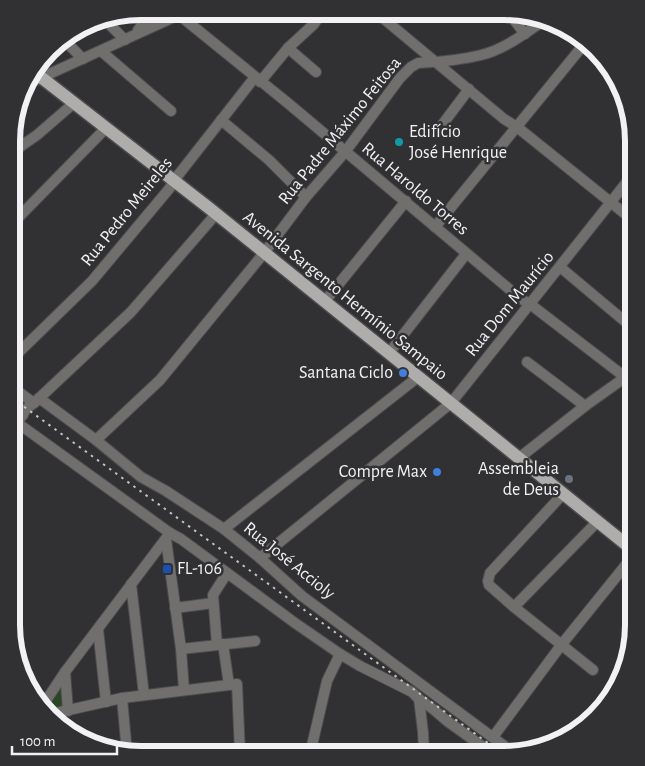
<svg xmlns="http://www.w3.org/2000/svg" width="645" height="766" font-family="'Alegreya Sans',sans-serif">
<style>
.green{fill:#274725}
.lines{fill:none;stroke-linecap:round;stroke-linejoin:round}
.minor-casing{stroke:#4c4b4d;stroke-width:12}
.major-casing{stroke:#4c4b4d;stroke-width:15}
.minor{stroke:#706f6e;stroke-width:10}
.major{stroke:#afadab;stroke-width:12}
.rail{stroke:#c4c3c5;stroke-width:2;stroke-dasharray:2.5 5;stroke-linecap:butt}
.culture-dot{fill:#0f9aa8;stroke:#313032;stroke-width:2}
.shop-dot{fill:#3f7fe0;stroke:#313032;stroke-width:2}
.worship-dot{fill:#6b7280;stroke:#313032;stroke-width:2}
.transit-dot{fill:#1a4fb4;stroke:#313032;stroke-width:2}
.labels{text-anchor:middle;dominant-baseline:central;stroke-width:5;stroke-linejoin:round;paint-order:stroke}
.street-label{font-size:18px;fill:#f2f1f3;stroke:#313032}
.poi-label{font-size:18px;fill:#f2f1f3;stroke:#313032;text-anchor:end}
.rim{fill:none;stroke:#f2f1f3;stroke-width:6}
</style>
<rect width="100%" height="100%" fill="#313032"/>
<path class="green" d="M60,687L64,707L48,711L45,707Z"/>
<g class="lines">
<defs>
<g id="minor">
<path d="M354,12L365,16L380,17L384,19L504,119L517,127L634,221"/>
<path d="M508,12L525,34"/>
<path d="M178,14L289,104L521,299L530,304L634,384"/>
<path d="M103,18L125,40"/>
<path d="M138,30L156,11"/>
<path d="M63,39L83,59"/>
<path d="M288,48L316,72"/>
<path d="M101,51L171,111"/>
<path d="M260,82L288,48L314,24L322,12"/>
<path d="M25,85L185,12"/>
<path d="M221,120L269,160L306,197"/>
<path d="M442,125L469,89"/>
<path d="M14,151L37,135L74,103"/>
<path d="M13,223L106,128"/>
<path d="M435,227L585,43"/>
<path d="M560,267L634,329"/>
<path d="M325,301L406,201"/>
<path d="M389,353L466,254"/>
<path d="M13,358L92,281L169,189L179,174L255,77"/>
<path d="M527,362L585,406"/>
<path d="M12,387L34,403"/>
<path d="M39,398L96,440L141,477L166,491L224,529L260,558L302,596L515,754"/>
<path d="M12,407L23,415"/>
<path d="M12,419L170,533L181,539L295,623L340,654L360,666L412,692L419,699L433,709L447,721L493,754"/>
<path d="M17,423L27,408L34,403L131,312L216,214"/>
<path d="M96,440L160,380L264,253L306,197L345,152L400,78L411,67L418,63C439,62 461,60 481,55C503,50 524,34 543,21"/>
<path d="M519,458L585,406L634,371"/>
<path d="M563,494L490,573L488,581L489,585L514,607L593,670"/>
<path d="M224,529L418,377"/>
<path d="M166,539L181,649L184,690"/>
<path d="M623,542L634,532"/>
<path d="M260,558L451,403L634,173"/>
<path d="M131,584L144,695"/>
<path d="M514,607L598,521"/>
<path d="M175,608L213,603"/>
<path d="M98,629L106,702"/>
<path d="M223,644L229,685"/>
<path d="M217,645L213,595L227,573"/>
<path d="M181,649L255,641"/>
<path d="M65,672L68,711"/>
<path d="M122,698L127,753"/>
<path d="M419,699L423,732L424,754"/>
<path d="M43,705L65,672L170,533"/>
<path d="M51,714L122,698L237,684L240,754"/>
<path d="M493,737L562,644L633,556"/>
<path d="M310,754L327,681L340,654"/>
</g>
<path id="major" d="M33,71L209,208L633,550"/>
</defs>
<use href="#minor" class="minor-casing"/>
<use href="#major" class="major-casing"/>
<use href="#minor" class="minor"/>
<use href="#major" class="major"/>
<path class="rail" d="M12,398L503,754"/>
</g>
<circle class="culture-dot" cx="399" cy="142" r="5"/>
<g class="shop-dot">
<circle cx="403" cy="373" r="5"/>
<circle cx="437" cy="472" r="5"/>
</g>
<circle class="worship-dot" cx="569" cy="479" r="5"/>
<rect class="transit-dot" x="162" y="564" width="10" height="10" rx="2.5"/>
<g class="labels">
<g class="street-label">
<text transform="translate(340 131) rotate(-51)">Rua Padre Máximo Feitosa</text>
<text transform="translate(415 189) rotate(40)">Rua Haroldo Torres</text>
<text transform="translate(127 212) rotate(-51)">Rua Pedro Meireles</text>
<text transform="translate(345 296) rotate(39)">Avenida Sargento Hermínio Sampaio</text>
<text transform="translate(510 304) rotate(-51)">Rua Dom Maurício</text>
<text transform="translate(289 561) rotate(39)">Rua José Accioly</text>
</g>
<g class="poi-label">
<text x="409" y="132" text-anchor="start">Edifício<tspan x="409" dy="21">José Henrique</tspan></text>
<text x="393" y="373">Santana Ciclo</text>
<text x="559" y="469">Assembleia<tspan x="559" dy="21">de Deus</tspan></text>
<text x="427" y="472">Compre Max</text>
<text x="177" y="569" text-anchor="start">FL-106</text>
</g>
</g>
<path d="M0 0H645V766H0ZM141 20H504A121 121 0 0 1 625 141V625A121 121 0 0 1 504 746H141A121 121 0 0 1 20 625V141A121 121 0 0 1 141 20Z" fill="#313032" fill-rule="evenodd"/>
<path class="rim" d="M141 20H504A121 121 0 0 1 625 141V625A121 121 0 0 1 504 746H141A121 121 0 0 1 20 625V141A121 121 0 0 1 141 20Z"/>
<path d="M12 746v8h105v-8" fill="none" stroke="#f2f1f3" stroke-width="2.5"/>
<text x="20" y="746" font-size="15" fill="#f2f1f3" stroke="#313032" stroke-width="4" paint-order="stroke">100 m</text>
</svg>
